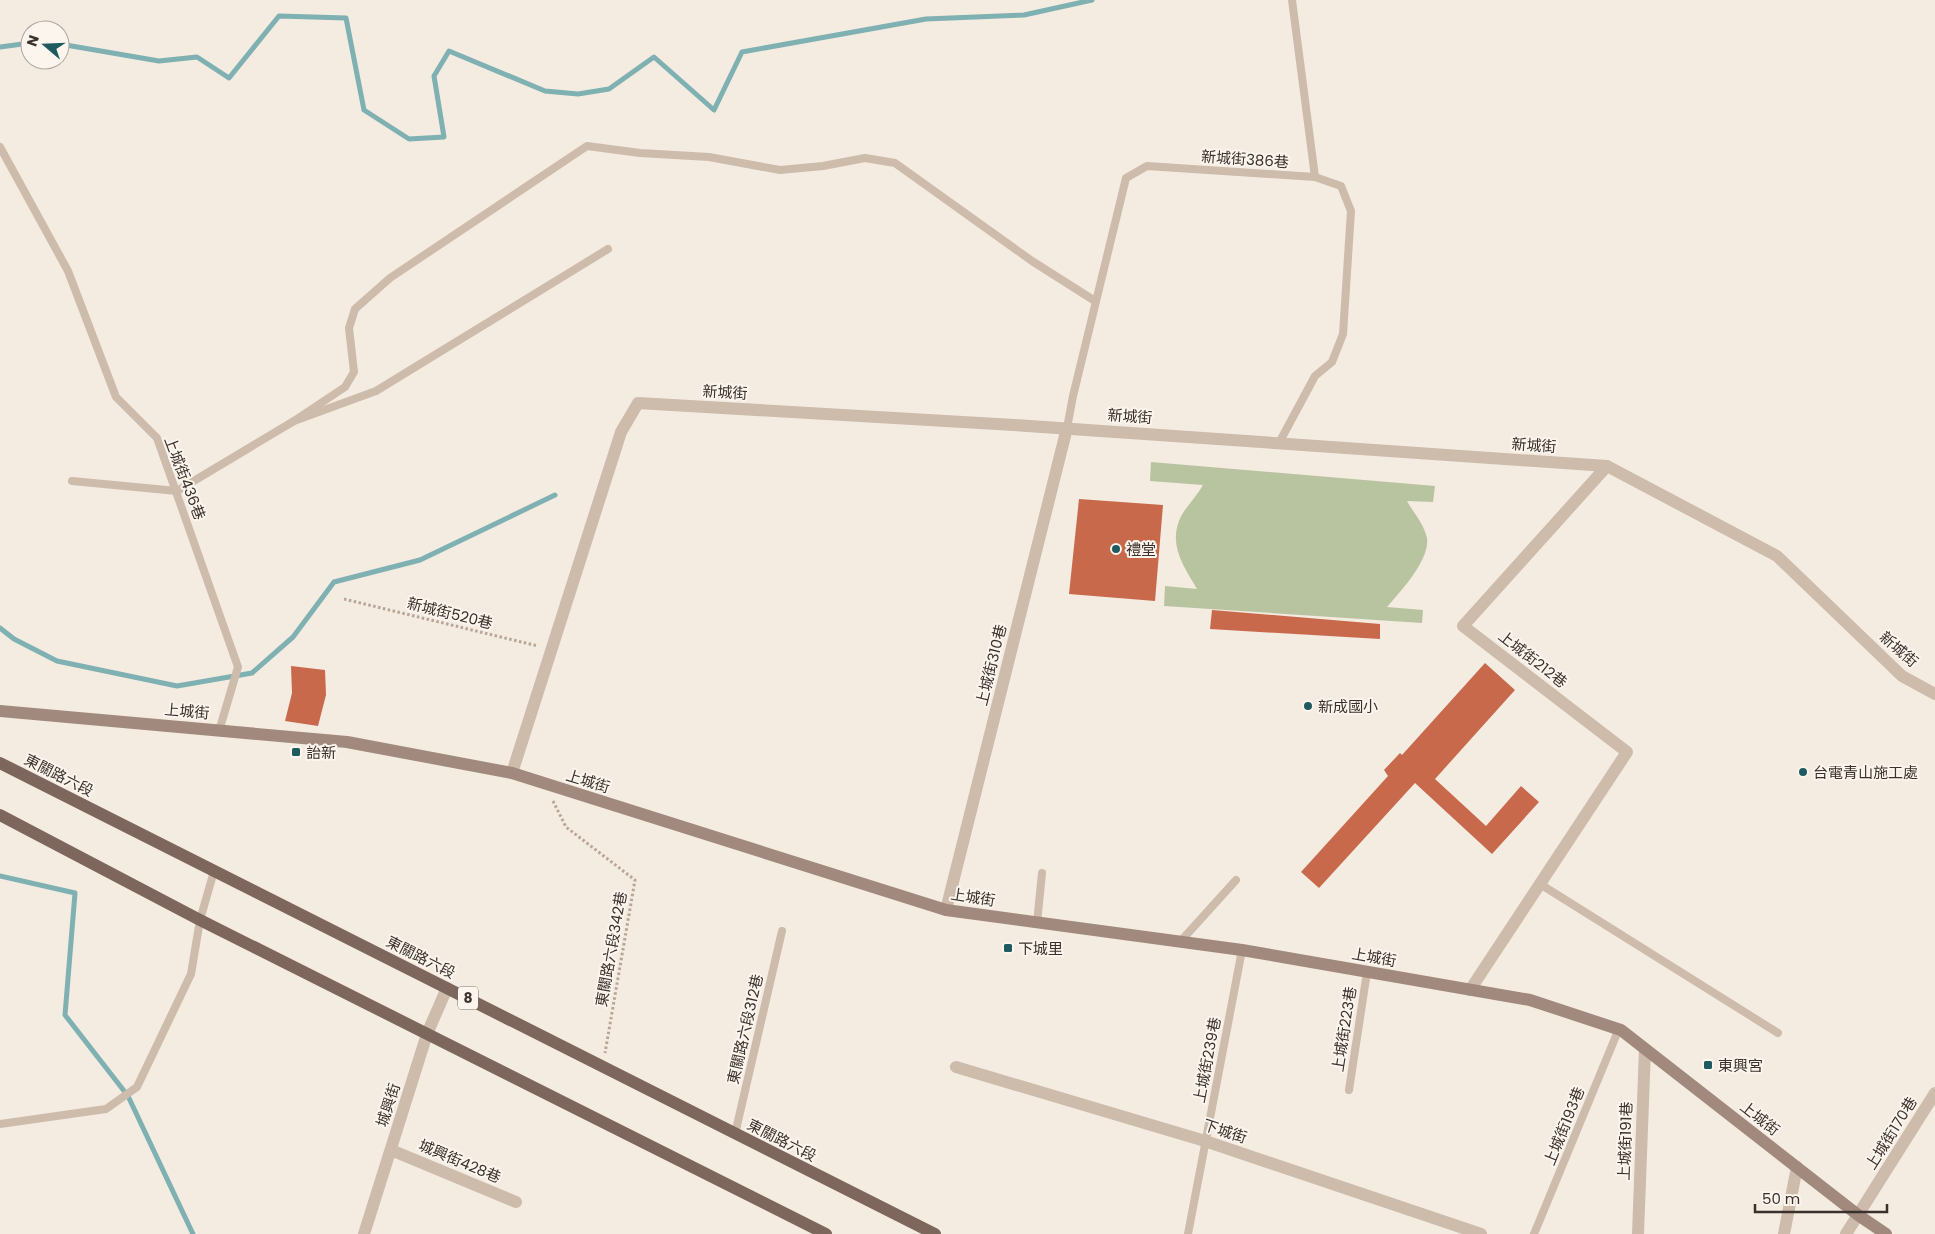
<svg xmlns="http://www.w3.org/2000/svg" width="1935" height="1234" font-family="Poppins,'Noto Sans TC',sans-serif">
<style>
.green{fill:#b8c4a0}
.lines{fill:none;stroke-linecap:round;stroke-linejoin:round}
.stream{stroke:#7fb0b2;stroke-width:5}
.building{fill:#c8694b}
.path{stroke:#b9a596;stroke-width:3;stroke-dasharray:2.5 2.5;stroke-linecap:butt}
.lane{stroke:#cdbbac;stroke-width:8}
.street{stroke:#cdbbac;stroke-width:12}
.secondary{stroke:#a18a7d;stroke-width:12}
.primary{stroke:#7d675c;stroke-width:12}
.poi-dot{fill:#1f5a5e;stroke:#fbf5ee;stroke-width:2}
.labels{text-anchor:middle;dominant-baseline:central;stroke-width:4;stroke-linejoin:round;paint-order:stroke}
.shield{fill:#fbf5ee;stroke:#756b66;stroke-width:1}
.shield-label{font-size:14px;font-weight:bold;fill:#3b302b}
.street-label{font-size:15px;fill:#3b302b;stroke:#fbf5ee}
.poi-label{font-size:15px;fill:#3b302b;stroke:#fbf5ee;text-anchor:start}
</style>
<rect width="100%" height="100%" fill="#f4ebe1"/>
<path class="green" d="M1151,462L1435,486L1433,502L1407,501C1413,512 1424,524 1427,538C1430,560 1400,592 1387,607L1423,610L1422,623L1164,606L1165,586L1197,589C1185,568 1169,547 1179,521C1184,508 1196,498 1203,485L1150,481Z"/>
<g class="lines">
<g class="stream">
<path d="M60,44L159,61L197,57L229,78L279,16L346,18L364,110L409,139L444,137L434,76L449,51L545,91L578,94L609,89L654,57L714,110L742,52L926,19L1024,15L1092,0"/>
<path d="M0,47L30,43"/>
<path d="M0,628L14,639L57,661L177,686L252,673L293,637L334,582L420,560L555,495"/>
<path d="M0,876L75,893L65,1015L128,1096L193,1234"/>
</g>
</g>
<g class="building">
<path d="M1079,499L1163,505L1155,601L1069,594Z"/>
<path d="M1212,610L1380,624V639L1210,629Z"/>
<path d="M1485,663L1515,690L1435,779L1486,826L1521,786L1539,802L1492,854L1415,783L1319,888L1301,872L1388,776L1384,770L1400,753L1402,755Z"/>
<path d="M291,666L325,670L326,695L318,726L285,721L292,693Z"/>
</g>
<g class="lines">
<g class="path">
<path d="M344,599L538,646"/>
<path d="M553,801L566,827L635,880L605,1053"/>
</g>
<g class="lane">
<path d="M1292,0L1315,177"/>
<path d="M0,147L68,271L116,397L157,438L238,667L219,731"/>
<path d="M294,421L345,387L354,372L349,328L355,309L390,278L587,146L640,153L709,157L780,170L823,166L865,158L895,163L1032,261L1095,301"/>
<path d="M1067,428L1073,396L1126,178L1147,166L1315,177L1341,186L1351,211L1343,334L1332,362L1315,376L1279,443"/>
<path d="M72,481L177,491L294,421L376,391L608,249"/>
<path d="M1540,884L1778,1033"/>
<path d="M1037,923L1042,873"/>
<path d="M1180,942L1236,880"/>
<path d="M1349,1090L1367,972"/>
<path d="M0,1124L106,1109L137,1087L191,974L200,920L214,871"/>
<path d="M735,1134L782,931"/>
<path d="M1188,1234L1242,950"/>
<path d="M1534,1234L1618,1031L1621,1030"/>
</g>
<g class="street">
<path d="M512,773L621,432L638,403L1014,425L1607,466L1777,556L1902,676L1935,694"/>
<path d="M946,910L1067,428"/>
<path d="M1470,990L1627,752L1463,626L1607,466"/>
<path d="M956,1067L1205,1141L1481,1234"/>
<path d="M391,1150L516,1202"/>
<path d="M364,1234L427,1034L447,988"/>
<path d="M1638,1234L1645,1049"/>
<path d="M1784,1234L1797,1167"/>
<path d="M1846,1234L1935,1093"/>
</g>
<path class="secondary" d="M0,711L347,742L512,773L946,910L1242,950L1530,1000L1621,1030L1858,1215L1886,1234"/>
<g class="primary">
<path d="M0,763L935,1234"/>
<path d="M0,815L200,920L826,1234"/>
</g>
</g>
<g class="poi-dot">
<circle cx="1116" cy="549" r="5"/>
<circle cx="1308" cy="706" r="5"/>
<rect x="291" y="747" width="10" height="10" rx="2.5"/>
<circle cx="1803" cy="772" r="5"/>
<rect x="1003" y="943" width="10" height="10" rx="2.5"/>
<rect x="1703" y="1060" width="10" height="10" rx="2.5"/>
</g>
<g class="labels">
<rect class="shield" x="458" y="986.5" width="20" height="23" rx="4"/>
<g class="shield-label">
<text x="468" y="998">8</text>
</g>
<g class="street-label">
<text transform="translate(1245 159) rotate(4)">新城街386巷</text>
<text transform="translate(725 392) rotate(3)">新城街</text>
<text transform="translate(1130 416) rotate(4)">新城街</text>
<text transform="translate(1534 445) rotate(4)">新城街</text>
<text transform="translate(185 478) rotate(69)">上城街436巷</text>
<text transform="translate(450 613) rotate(14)">新城街520巷</text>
<text transform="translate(1899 649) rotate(41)">新城街</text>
<text transform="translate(1533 659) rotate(38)">上城街212巷</text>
<text transform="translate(991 665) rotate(-76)">上城街310巷</text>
<text transform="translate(187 711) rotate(5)">上城街</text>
<text transform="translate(59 775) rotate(27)">東關路六段</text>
<text transform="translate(588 781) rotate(17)">上城街</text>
<text transform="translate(973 897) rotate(9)">上城街</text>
<text transform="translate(611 949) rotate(-80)">東關路六段342巷</text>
<text transform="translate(421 957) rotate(27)">東關路六段</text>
<text transform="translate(1374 957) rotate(10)">上城街</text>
<text transform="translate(745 1029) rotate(-77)">東關路六段312巷</text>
<text transform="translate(1344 1029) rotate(-81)">上城街223巷</text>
<text transform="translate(1207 1060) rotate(-79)">上城街239巷</text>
<text transform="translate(388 1105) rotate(-72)">城興街</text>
<text transform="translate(1760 1118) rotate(38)">上城街</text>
<text transform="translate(1564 1126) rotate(-68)">上城街193巷</text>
<text transform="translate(1225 1131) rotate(18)">下城街</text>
<text transform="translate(1891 1133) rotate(-58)">上城街170巷</text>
<text transform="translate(782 1140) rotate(27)">東關路六段</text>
<text transform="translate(1625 1141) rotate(-88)">上城街191巷</text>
<text transform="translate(460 1161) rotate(23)">城興街428巷</text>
</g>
<g class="poi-label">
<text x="1126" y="549">禮堂</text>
<text x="1318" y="706">新成國小</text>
<text x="306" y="752">詒新</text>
<text x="1813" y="772">台電青山施工處</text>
<text x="1018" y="948">下城里</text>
<text x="1718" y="1065">東興宮</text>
</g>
</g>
<g transform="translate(45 45) rotate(289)"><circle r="24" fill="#fbf5ee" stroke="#aea6a0"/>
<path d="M0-4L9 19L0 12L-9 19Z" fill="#1f5a5e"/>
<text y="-8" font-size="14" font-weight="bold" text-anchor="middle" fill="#3b302b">N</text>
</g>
<path d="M1755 1204v8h132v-8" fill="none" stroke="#3b302b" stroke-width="2.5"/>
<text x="1762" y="1204" font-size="15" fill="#3b302b" stroke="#fbf5ee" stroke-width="4" paint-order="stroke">50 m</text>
</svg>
